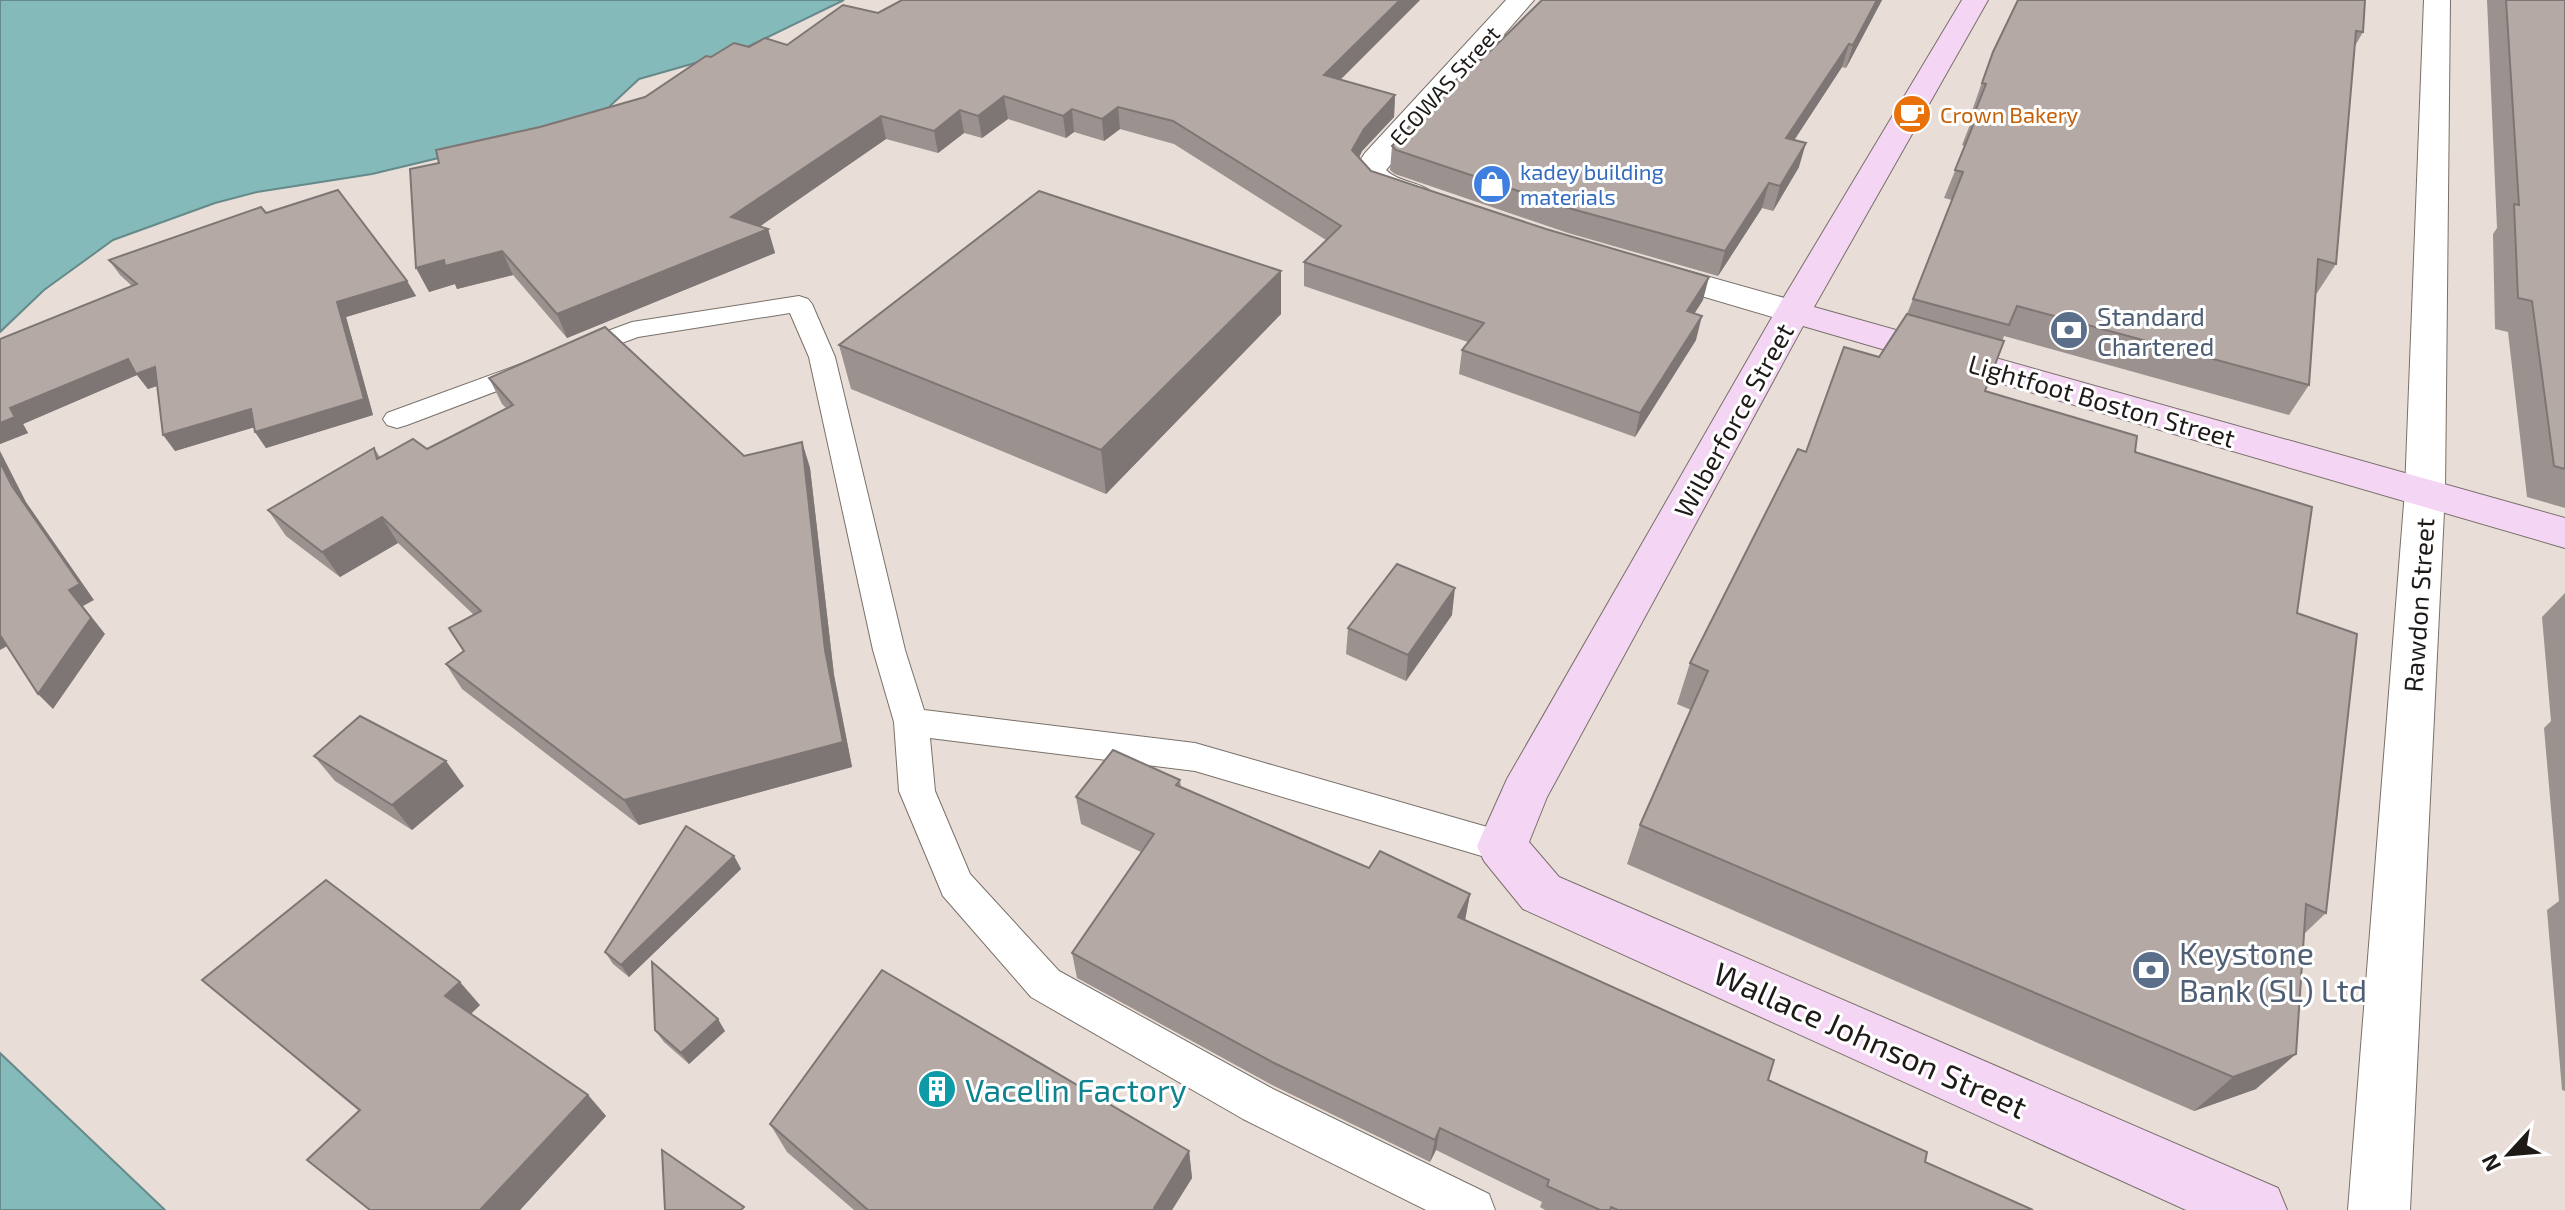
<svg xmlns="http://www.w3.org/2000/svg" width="2565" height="1210" font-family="'Exo 2',sans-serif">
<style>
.water{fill:#85babb;stroke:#668a8a;stroke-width:2}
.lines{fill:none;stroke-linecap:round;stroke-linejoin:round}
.lane-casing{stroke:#79706a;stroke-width:2}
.street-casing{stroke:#79706a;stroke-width:2}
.secondary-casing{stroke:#79706a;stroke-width:2}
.lane{fill:#fff;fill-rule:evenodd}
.street{fill:#fff;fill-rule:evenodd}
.secondary{fill:#f4d5f4;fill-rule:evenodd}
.wall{fill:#9b918e}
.shaded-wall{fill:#7e7674}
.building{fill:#b4a9a5;stroke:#7e7674;stroke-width:2}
.labels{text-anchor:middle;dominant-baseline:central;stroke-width:6;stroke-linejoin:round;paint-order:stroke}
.far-street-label{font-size:22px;fill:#1e1a18;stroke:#fff}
.far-food-label{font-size:22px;fill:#c56008;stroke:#fff;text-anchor:start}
.far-shop-label{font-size:22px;fill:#366cbe;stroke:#fff;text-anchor:start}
.service-label{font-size:26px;fill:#4e5e75;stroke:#fff;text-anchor:start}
.street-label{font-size:26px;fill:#1e1a18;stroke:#fff}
.near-service-label{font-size:32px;fill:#4e5e75;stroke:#fff;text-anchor:start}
.near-street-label{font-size:32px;fill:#1e1a18;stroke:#fff}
.near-culture-label{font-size:32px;fill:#0d838f;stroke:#fff;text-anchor:start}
</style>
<rect width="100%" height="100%" fill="#e8ded7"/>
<g class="water">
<path d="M0,0H844L741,50L639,79L610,106L607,123L572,126L372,174L257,192L215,203L113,240L44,290L0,332Z"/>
<path d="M0,1053L165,1210H0Z"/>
</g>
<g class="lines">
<defs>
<g id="lane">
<path d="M799,296L808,299L812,304L835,357L905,650L924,710L1195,743L1515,835L1521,846L1515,857L1502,862L1195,771L930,738L935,791L970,874L1059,971L1273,1089L1489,1194L1495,1210H1426L1243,1119L1031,997L943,896L899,791L894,722L873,650L809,357L790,313L638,337L576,360L567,358L563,352L567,346L632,322Z"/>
<path d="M532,360L542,362L546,368L542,374L407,425L397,428L387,425L383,419L387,413Z"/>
</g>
<g id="street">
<path d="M1506,0H1534L1386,170C1400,184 1425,181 1436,197L1431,204C1404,211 1369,193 1353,171L1365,153Z"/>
<path d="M2424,0H2450L2445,491L2410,1210H2348L2405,491Z"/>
<path d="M1649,260L1806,304L1811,312L1806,320L1793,323L1637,277L1632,270L1637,263Z"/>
</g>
<path id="secondary" d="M1962,0H1988L1814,307L2565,518V548L1803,326L1547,797L1529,842L1559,877L2278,1188L2287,1210H2186L1523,909L1484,861L1477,846L1507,779L1775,312Z"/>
</defs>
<use href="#lane" class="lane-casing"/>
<use href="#street" class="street-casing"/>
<use href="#secondary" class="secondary-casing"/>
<use href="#lane" class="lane"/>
<use href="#street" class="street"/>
<use href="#secondary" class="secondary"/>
</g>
<g class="wall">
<path d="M1420,0L1340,80L1395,95L1394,117L1362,151L1359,158L1371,171L1703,300L1694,313L1696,340L1635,437L1459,374L1462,350L1468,342L1304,286V262L1326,240L1174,144L1120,129L1104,141L1074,132L1066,138L1008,119L982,138L964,133L938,153L886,139L759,226L768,229L775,253L567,338L513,275L457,289L455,284L429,292L439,163L540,127L645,97L711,57L749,47L787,45L878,13Z"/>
<path d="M1882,0L1846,68L1842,67L1794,140L1799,167L1773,211L1762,208L1718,276L1568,233L1395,174L1390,170L1392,146L1481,60Z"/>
<path d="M2018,0L2363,32L2355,46L2336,264L2317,293H2316L2309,385L2289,415L2004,336L1985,391L2135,452L2297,613L2326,913L2304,934L2256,1089L2194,1111L1627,864L1640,825L1691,710L1677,704L1690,663L1806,452L1879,357L1907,314L1952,200L1944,198L1965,146L1962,145L1975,112L1972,111L1983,79L1993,52Z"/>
<path d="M2487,0H2565V508L2527,497L2508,332L2495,329L2493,234L2497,228Z"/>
<path d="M266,213L407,281L416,296L346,317L373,415L266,448L255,432L254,427L175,451L157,386L148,389L137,375L23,424L28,433L0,444V339L132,286L120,275L109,260Z"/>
<path d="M1281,314L1106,494L851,389L839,345Z"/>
<path d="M489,378L744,456L802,442L810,468L834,675L852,767L639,825L462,689L446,664L464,651L474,615L398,543L340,577L286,536L268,510L374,448L380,457L427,449L506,408L502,404Z"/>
<path d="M2565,593V1091L2562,1090L2547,910L2559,901L2544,728L2551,721L2542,617Z"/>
<path d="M1452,615L1406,681L1346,654L1348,628Z"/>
<path d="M314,756L464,786L412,830L335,781Z"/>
<path d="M1180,780L1181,787L1369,868L1470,894L1465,920L1925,1162L2033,1210H1545L1540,1207L1542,1202L1436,1150L1430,1162L1274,1086L1077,978L1072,953L1141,852L1081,824L1076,797Z"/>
<path d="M734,856L741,869L629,977L613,964L605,952Z"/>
<path d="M202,980L480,1005L471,1014L588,1095L606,1116L520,1210H370L359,1111Z"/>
<path d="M655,1030L725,1031L689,1064L664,1042Z"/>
<path d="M770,1124L1189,1151L1192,1178L1172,1210H854L787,1152Z"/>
</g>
<g class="shaded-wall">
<path d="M1400,0H1420L1323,97L1324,75Z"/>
<path d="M1877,0H1882L1846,68L1853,45Z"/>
<path d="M1849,44L1842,67L1780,162L1786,138Z"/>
<path d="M1395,95L1394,117L1362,151L1351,173L1352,150L1364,129Z"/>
<path d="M1004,96L1008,119L982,138L978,116Z"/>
<path d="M1118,107L1120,129L1104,141L1102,119Z"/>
<path d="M1072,109L1074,132L1066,138L1063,116Z"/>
<path d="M960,110L964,133L938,153L934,131Z"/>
<path d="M881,116L886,139L739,241L731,217Z"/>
<path d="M1806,143L1799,167L1773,211L1780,186Z"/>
<path d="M1769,183L1762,208L1718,276L1725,251Z"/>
<path d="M768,229L775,253L567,338L557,314Z"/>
<path d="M502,251L513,275L457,289L455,284L429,292L416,268L444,260Z"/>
<path d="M1281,271V314L1106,494L1101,450Z"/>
<path d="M1709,277L1703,300L1681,335L1687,311Z"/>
<path d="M407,281L416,296L346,317L373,415L266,448L255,432L337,302Z"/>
<path d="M1702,316L1696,340L1635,437L1640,413Z"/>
<path d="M128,359L155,367L166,383L148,389L137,375L23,424L28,433L0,444V423L10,408Z"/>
<path d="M251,409L262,425L175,451L163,435Z"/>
<path d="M802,442L810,468L834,675L852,767L639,825L624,800L825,650Z"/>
<path d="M0,451L26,502L94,600L83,606L105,634L53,709L38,694L69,590L0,462Z"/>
<path d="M382,517L398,543L340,577L322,552Z"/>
<path d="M1455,588L1452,615L1406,681L1408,655Z"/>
<path d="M0,632L11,644L0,650Z"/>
<path d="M446,761L464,786L412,830L392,805Z"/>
<path d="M734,856L741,869L629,977L621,965Z"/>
<path d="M1470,894L1465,920L1458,917Z"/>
<path d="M460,982L480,1005L465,1019L445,996Z"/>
<path d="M718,1019L725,1031L689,1064L681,1053Z"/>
<path d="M2296,1054L2256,1089L2194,1111L2233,1077Z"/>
<path d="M588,1095L606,1116L520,1210H480Z"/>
<path d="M1440,1128L1436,1150L1430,1162L1435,1140Z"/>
<path d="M1189,1151L1192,1178L1172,1210H1154V1208Z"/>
</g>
<g class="building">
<path d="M902,0H1400L1324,75L1395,95L1364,129L1352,150L1371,171L1546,229L1709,277L1687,311L1702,316L1640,413L1462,350L1484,323L1304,262L1341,226L1173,121L1118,107L1102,119L1072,109L1063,116L1004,96L978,116L960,110L934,131L881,116L731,217L768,229L557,314L502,251L445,266L444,260L416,268L410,169L439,163L436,150L540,127L645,97L706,56L711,57L734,43L749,47L765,38L787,45L843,5L878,13Z"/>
<path d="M1542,0H1877L1853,45L1849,44L1786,138L1806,143L1780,186L1769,183L1725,251L1572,209L1396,150L1392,146L1430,103L1433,104L1476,59L1481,60Z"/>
<path d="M2018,0H2365L2363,32L2356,31L2336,264L2318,259L2309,385L2017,306L2009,325L1913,299L1963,172L1955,170L1976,118L1973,117L1986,84L1982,83L1993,52Z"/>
<path d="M2506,0H2565V469L2554,466L2532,301L2518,298L2514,204L2519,205Z"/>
<path d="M338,190L407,281L337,302L364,399L255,432L251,409L163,435L155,367L136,374L128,359L10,408L15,417L0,423V339L137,284L109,260L261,207L266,213Z"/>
<path d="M1039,191L1281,271L1101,450L839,345Z"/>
<path d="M1907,314L2004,341L1985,391L2137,436L2135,452L2312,507L2297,613L2357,634L2326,913L2306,904L2296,1054L2233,1077L1640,825L1708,671L1690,663L1798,449L1806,452L1844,347L1879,357Z"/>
<path d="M605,327L744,456L802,442L825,650L843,742L624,800L446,664L464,651L449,628L481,611L382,517L322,552L268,510L374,448L377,459L413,439L427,449L513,405L489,378Z"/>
<path d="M0,462L12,486L80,584L69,590L91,618L38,694L0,635Z"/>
<path d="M1397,564L1455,588L1408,655L1348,628Z"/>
<path d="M360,716L446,761L392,805L314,756Z"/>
<path d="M1113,750L1180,780L1176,785L1369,868L1380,851L1470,894L1458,917L1774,1060L1768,1080L1927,1152L1925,1162L2033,1210H1618L1611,1207L1610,1210H1600L1547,1186L1549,1180L1440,1128L1435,1140L1274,1063L1072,953L1154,834L1076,797Z"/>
<path d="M686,826L734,856L621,965L605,952Z"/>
<path d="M326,880L460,982L445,996L588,1095L480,1210H370L307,1160L360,1110L202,980Z"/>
<path d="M652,962L718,1019L681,1053L655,1030Z"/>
<path d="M882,970L1189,1151L1154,1208L1156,1210H868L770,1124Z"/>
<path d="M662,1150L744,1207L741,1210H665Z"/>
</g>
<defs>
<symbol id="cafe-disc" viewBox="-11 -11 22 22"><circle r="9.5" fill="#e8710a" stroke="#fff"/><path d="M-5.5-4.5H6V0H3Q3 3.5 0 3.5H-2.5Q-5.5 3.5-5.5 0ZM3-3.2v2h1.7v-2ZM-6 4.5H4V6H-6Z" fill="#fff"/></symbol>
<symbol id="shop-disc" viewBox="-11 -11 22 22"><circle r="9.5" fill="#3f7fe0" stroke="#fff"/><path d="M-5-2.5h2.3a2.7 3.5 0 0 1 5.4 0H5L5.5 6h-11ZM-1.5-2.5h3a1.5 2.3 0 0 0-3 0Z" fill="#fff"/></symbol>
<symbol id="bank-disc" viewBox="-11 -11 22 22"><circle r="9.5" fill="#5c6f8a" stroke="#fff"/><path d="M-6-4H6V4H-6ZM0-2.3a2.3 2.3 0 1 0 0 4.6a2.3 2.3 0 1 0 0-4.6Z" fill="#fff"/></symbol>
<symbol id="building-disc" viewBox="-11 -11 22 22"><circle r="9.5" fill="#0f9aa8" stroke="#fff"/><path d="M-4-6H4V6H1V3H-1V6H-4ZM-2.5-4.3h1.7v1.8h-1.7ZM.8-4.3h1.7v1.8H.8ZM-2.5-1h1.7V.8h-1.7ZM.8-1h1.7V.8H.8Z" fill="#fff"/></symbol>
</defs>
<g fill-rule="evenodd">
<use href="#cafe-disc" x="1890" y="92" width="44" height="44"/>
<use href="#shop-disc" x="1470" y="162" width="44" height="44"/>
<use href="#bank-disc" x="2047" y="308" width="44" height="44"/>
<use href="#bank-disc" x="2129" y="948" width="44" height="44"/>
<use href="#building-disc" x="915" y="1067" width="44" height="44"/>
</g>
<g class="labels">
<g class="far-street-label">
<text transform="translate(1444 85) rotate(-48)">ECOWAS Street</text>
</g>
<g class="far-food-label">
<text x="1940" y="114">Crown Bakery</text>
</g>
<g class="far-shop-label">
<text x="1520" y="171">kadey building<tspan x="1520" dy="25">materials</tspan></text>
</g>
<g class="service-label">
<text x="2097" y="315">Standard<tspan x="2097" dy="30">Chartered</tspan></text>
</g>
<g class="street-label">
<text transform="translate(2102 400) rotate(16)">Lightfoot Boston Street</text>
<text transform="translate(1733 420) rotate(-61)">Wilberforce Street</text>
<text transform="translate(2418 605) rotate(-86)">Rawdon Street</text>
</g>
<g class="near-service-label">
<text x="2179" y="952">Keystone<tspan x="2179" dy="37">Bank (SL) Ltd</tspan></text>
</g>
<g class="near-street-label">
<text transform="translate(1871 1039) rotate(24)">Wallace Johnson Street</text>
</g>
<g class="near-culture-label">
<text x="965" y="1089">Vacelin Factory</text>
</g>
</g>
<g transform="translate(2509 1154) rotate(244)" stroke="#ffffff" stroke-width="6" paint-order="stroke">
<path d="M0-6L14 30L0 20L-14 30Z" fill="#1e1a18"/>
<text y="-12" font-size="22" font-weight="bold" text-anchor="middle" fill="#1e1a18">N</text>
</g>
</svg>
